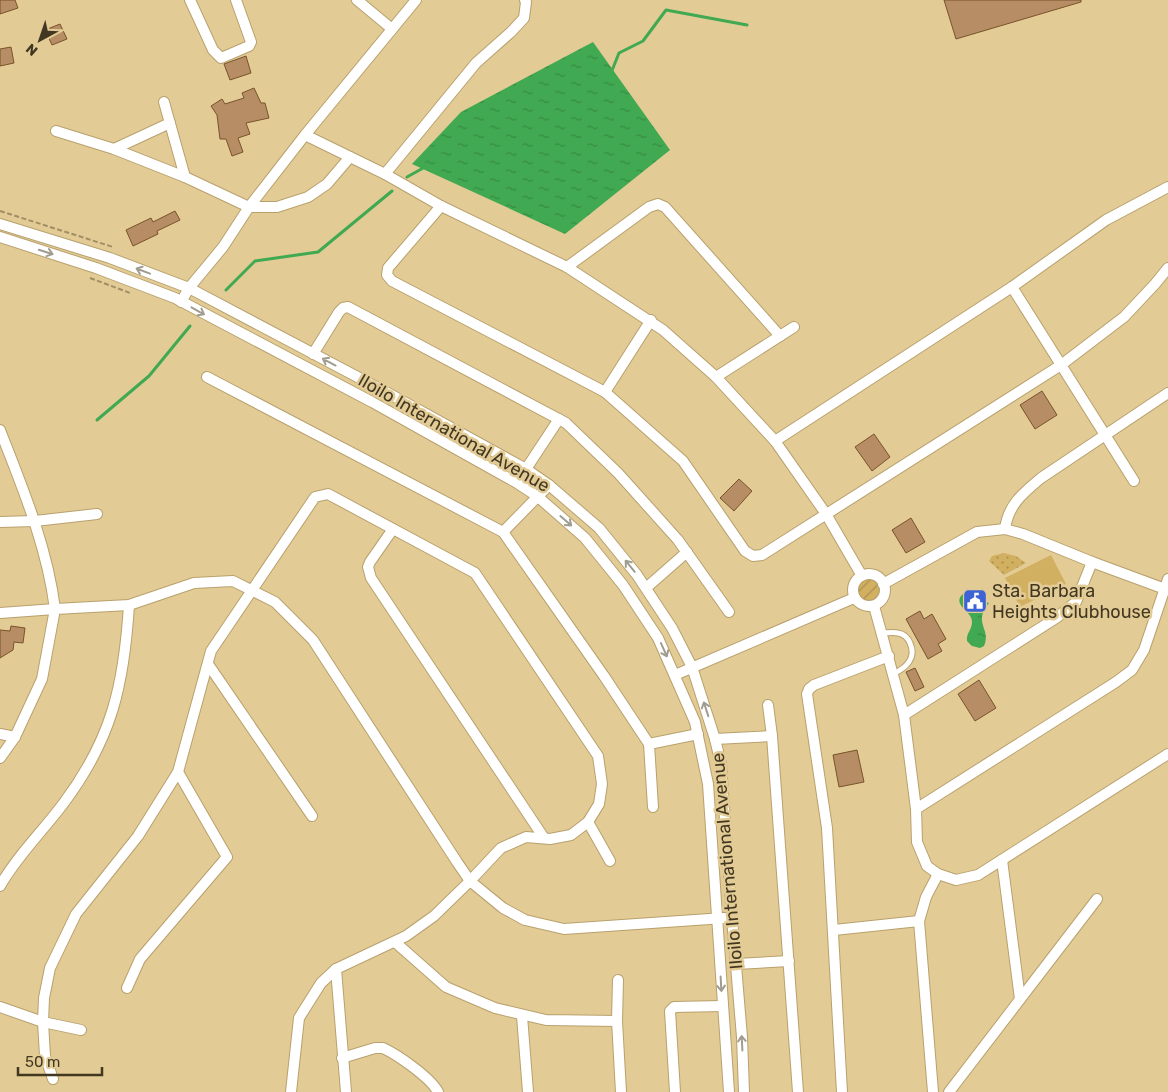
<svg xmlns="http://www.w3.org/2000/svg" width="1168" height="1092" font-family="Rubik,sans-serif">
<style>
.park{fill:url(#park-dots)}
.garden{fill:url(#garden-furrows)}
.pitch{fill:#d2b061}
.water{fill:url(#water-ripples)}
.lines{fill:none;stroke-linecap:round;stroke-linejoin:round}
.stream{stroke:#40a951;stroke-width:3}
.building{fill:#b68d64;stroke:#79532b}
.service-casing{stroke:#b8a16d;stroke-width:7}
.minor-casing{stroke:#b8a16d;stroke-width:12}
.path{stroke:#a08e65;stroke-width:2;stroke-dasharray:5 2.5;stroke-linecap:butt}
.service{stroke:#fff;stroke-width:5}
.minor{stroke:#fff;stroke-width:10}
.oneway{stroke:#a09c90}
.labels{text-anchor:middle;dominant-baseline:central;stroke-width:5;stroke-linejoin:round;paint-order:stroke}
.street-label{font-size:18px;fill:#423822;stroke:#e3cb95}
.poi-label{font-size:18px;fill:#423822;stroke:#e3cb95;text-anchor:start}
</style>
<defs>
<pattern id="park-dots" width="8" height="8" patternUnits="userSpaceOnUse" patternTransform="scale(1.25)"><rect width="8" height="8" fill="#d2b061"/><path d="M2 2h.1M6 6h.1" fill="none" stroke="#ac9050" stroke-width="1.8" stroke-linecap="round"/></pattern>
<pattern id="garden-furrows" width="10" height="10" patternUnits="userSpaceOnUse" patternTransform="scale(1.25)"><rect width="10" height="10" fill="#d2b061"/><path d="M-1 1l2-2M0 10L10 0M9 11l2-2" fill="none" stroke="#ac9050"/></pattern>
<pattern id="water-ripples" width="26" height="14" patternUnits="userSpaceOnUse" patternTransform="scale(1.25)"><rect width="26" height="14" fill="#40a951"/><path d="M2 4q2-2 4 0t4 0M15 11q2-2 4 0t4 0" fill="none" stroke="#378b43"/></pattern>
</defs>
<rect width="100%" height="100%" fill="#e3cb95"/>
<path class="park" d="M1004,553L1016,556L1026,563L1004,575L989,561L992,556Z"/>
<circle class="garden" cx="869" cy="590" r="11"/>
<path class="pitch" d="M1051,555L1066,584L1020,607L1005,578Z"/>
<g class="water">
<path d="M593,42L670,150L565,234L412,164L461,112Z"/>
<path d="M968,590L976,592L983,601L989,603C972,623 992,629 984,646L980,648L972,646L967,641C966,633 972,630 972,622C973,610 946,604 968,590Z"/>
</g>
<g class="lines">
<g class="stream">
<path d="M611,73L619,53L643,41L666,10L747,25"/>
<path d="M407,177L425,167"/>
<path d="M226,290L255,261L318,252L392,191"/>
<path d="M97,420L149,376L190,326"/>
</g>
</g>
<g class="building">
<path d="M0,0H15L18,8L0,14Z"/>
<path d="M944,0H1081V2L956,39Z"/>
<path d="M60,24L67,39L52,45L45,30Z"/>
<path d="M11,47L14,63L0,66V49Z"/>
<path d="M246,56L251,73L230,80L224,64Z"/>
<path d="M254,88L261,103H265L269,118L246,123L250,134L238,138L243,152L232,156L226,139H220L217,115L211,106L222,99L225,104L244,98L242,93Z"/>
<path d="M175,211L180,220L157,231L158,234L133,246L126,230L151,218L153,222Z"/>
<path d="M1042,391L1057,415L1035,429L1020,405Z"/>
<path d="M874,434L890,457L872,471L855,447Z"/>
<path d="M739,479L752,491L734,511L720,498Z"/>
<path d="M911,518L925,542L906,553L892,530Z"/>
<path d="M920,611L924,619L932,614L946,639L938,644L942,651L928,659L906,619Z"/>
<path d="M11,626L25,628L23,643L14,642L13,650L0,658V630L10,631Z"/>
<path d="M915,668L924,687L915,691L906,672Z"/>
<path d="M979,680L996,708L975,721L958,694Z"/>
<path d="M857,750L864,782L839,787L833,755Z"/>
</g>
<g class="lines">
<defs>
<path id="service" d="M882,633C887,633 893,632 898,633C904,634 908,638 910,643C917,658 906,668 893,674"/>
<g id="minor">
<path d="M190,0L213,50L221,58L249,46L251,42L236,0"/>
<path d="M357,0L392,29"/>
<path d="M164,102L185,177"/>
<path d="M56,131L114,149L185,177L249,207H277L308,197L327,184L350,157"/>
<path d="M305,135L385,174L441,206L567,267L663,330L716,377L775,441L826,514L862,576"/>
<path d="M114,149L170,123"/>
<path d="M385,174L476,63L511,32L524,18L526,2L525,0"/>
<path d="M441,206L388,268L387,275L392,281L605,392L683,461L745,551L753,556L762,555L1061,365L1124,317L1155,284L1168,268"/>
<path d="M0,224L110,258L189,288L386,392L526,469L549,485L599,528L637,575L672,628L692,667L715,739L721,764L732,918L742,1037L744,1092"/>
<path d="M0,237L96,268L175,298L372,402L517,483L537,496L585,538L623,585L658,638L695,722L708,784L729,1092"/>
<path d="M567,267L649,207L658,204L665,207L780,336"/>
<path d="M1012,287L1134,481"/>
<path d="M181,302L189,288L223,247L249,207L305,135L416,0"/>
<path d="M313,354L339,312L343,308L348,307L566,423L618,473L678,540L729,612"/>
<path d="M207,377L503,532L604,676L649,744L653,807"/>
<path d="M716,377L794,327"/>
<path d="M605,392L651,320"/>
<path d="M0,430C23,489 47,546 55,609L0,613"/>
<path d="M775,441L1012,287L1106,220L1168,187"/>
<path d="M526,469L559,419"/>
<path d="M0,522L35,521L97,514"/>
<path d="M393,529L370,562L368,567L371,578L544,838"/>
<path d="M1005,529C1008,505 1023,493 1041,478L1168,393"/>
<path d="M503,532L549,485"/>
<circle cx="869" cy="590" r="16"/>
<path d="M883,584L977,532L1005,529L1023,534L1092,562L1168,590"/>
<path d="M646,588L687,552"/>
<path d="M874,606L904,715L916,809L917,842L927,866L938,874L956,880L978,875L1168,754"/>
<path d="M208,664L312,816"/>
<path d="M675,675L854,598"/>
<path d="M768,705L772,736L798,1092"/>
<path d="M904,715L1056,618L1076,602L1092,562"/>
<path d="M0,734L15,737"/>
<path d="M715,739L772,736"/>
<path d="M649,744L698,734"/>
<path d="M0,758L15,737L42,679L55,609L129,605L194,583L233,581L275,602L313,640L457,862L470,881L503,908L525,920L564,929L724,918"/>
<path d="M916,809L1116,682L1132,670L1144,650L1168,579"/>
<path d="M588,822L610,861"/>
<path d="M1002,860L1020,999"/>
<path d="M0,886C17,856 42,832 63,804C112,739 124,685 129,605"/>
<path d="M834,930L919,921"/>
<path d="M395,942L446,987L495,1008L546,1020L617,1021L621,1092"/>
<path d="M736,964L789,961"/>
<path d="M127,988L140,959L227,857L178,772"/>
<path d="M0,1007L43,1022L81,1030"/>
<path d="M522,1016L528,1092"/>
<path d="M617,1021L618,980"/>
<path d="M342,1058L375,1048H383C398,1055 431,1078 438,1092"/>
<path d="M53,1079L45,1056L43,1022L44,998L50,968L76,914L138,836L178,772L211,651L315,497L328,494L475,573L598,756L602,784L599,804L588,822L571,835L550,839L526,837L501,848L470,881L434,916L406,936L336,969L346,1092"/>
<path d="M291,1092L299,1018L321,983L336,969"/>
<path d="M675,1092L670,1011L674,1007L722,1006"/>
<path d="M842,1092L827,828L807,694L809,689L814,685L889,656"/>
<path d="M933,1092L919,921L926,897L938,874"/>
<path d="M949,1092L1097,899"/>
</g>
</defs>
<use href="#service" class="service-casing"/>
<use href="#minor" class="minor-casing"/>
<g class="path">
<path d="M0,211L113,247"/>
<path d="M90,278L130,293"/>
</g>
<use href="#service" class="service"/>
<use href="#minor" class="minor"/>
</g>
<defs><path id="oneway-shaft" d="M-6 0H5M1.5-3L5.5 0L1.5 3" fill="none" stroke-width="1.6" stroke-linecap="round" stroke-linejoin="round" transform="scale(1.25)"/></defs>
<g class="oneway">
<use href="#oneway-shaft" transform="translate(46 252) rotate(18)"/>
<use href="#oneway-shaft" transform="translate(143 271) rotate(-159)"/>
<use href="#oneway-shaft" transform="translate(198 311) rotate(29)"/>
<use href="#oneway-shaft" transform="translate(329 362) rotate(-152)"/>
<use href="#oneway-shaft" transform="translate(566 521) rotate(41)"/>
<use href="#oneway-shaft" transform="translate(630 566) rotate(-129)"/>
<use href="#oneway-shaft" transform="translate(664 650) rotate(66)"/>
<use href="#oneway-shaft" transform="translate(706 709) rotate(-108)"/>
<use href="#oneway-shaft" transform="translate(721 984) rotate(87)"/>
<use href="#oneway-shaft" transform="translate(742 1043) rotate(-93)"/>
</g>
<defs>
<symbol id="civic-square" viewBox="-11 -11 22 22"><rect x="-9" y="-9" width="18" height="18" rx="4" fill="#3d63d5" stroke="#e3cb95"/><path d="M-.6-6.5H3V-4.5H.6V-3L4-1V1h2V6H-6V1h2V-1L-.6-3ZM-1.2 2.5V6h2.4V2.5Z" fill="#fff"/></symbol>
</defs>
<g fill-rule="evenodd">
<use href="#civic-square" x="961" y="587" width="28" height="28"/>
</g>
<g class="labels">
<g class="street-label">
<text transform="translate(454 433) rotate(30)">Iloilo International Avenue</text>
<text transform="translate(727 861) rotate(-95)">Iloilo International Avenue</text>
</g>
<g class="poi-label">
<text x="992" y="591">Sta. Barbara<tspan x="992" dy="21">Heights Clubhouse</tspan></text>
</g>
</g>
<g transform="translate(40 40) rotate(220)" stroke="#e3cb95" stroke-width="4" paint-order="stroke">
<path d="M0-4L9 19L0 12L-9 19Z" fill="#423822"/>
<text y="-8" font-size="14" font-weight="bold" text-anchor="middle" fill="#423822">N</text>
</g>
<path d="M18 1067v8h84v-8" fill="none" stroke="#423822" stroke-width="2.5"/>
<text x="25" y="1067" font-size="15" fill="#423822" stroke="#e3cb95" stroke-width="4" paint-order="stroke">50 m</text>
</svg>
